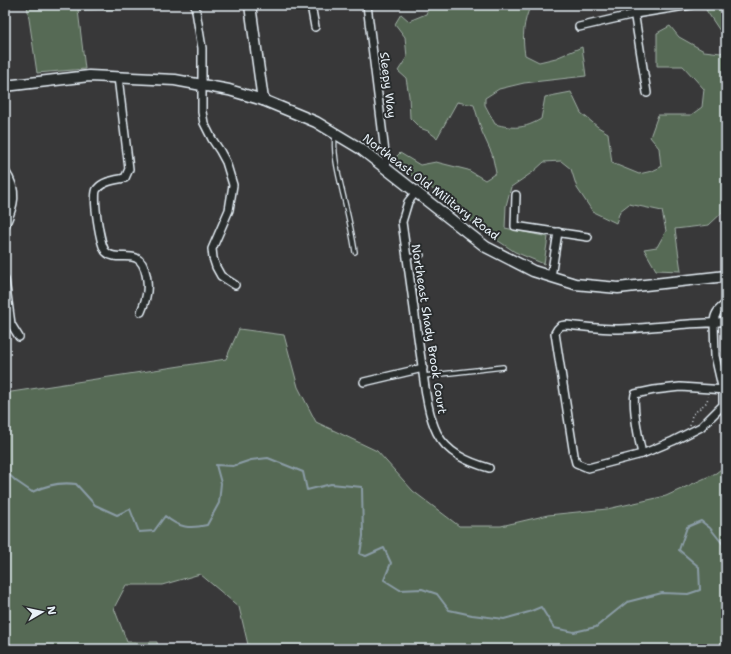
<svg xmlns="http://www.w3.org/2000/svg" width="731" height="654" font-family="'Shantell Sans',sans-serif">
<style>
.green{fill:#576a54;stroke:#a0aea6}
.lines{fill:none;stroke-linecap:round;stroke-linejoin:round}
.stream{stroke:#8a9ca6;stroke-width:2}
.lane-casing{stroke:#e8f1f8;stroke-width:6}
.street-casing{stroke:#e8f1f8;stroke-width:10}
.secondary-casing{stroke:#e8f1f8;stroke-width:13}
.path{stroke:#e8f1f8;stroke-width:1.5;stroke-dasharray:1 3;stroke-linecap:butt}
.lane{stroke:#2a2d2e;stroke-width:3.5}
.street{stroke:#2a2d2e;stroke-width:7}
.secondary{stroke:#2a2d2e;stroke-width:10}
.labels{text-anchor:middle;dominant-baseline:central;stroke-width:4;stroke-linejoin:round;paint-order:stroke}
.street-label{font-size:12px;fill:#e8f1f8;stroke:#2a2d2e}
</style>
<rect width="100%" height="100%" fill="#383839"/>
<filter id="ink" filterUnits="userSpaceOnUse"><feTurbulence type="fractalNoise" baseFrequency=".025" numOctaves="2"/><feDisplacementMap in="SourceGraphic" scale="8" xChannelSelector="R" yChannelSelector="G"/><feConvolveMatrix kernelMatrix="1 2 1 2 8 2 1 2 1" color-interpolation-filters="sRGB"/></filter>
<g filter="url(#ink)">
<g class="green">
<path d="M27,5H127L120,9L78,10L85,69L37,73Z"/>
<path d="M430,5H531C523,22 522,37 525,55L539,62L556,58L582,47L586,76L524,83L499,89L485,98V105L495,124C513,129 524,129 541,119L545,97L571,92L581,113L598,127L608,133L612,163L639,174L652,171L661,167L659,148L650,137L658,115H691L702,107L704,89L683,66H657V33L670,26L679,37L704,51L721,53L726,49V209L709,225L675,229L681,271L656,270L644,249L657,247L666,231L662,211L629,204L620,211L616,223L593,212L577,188L571,169L561,161L544,162L533,172L511,187L506,206L505,228L548,237L544,264L515,252L485,232L460,213L430,187L401,169L393,160L400,153L420,165L436,162L468,170L485,180L496,173L492,154L482,132L474,105L457,102L437,138L428,131L420,128L410,118L409,96L406,78L398,71L407,57L405,37L395,24L401,14L409,21L426,14Z"/>
<path d="M716,5H723L726,8V40L706,10Z"/>
<path d="M239,329L284,335L298,387L316,422L377,451L413,491L459,526H501L548,515L607,509L666,496L716,473L726,465V649H249L239,607L200,574L162,585H126L114,608L127,642H157L158,649H5V393L226,359Z"/>
</g>
<g class="lines">
<path class="stream" d="M5,471L16,481L32,492C46,485 61,482 76,484L95,505L117,515L130,509L139,532L154,531L165,516C179,528 190,529 207,525L219,503L221,483L216,465L233,466L251,460L268,458L303,472L307,490L331,484L362,487L363,536L360,554L366,556L384,548L391,563L384,580L400,590L422,589L437,594L449,610L472,615L504,619L529,612L541,607L554,628L574,632L596,627L627,602L662,593L688,594L700,590L699,567L679,550L687,527L701,521L710,528L726,548"/>
<defs>
<g id="lane">
<path d="M335,134C333,154 338,172 342,190C347,211 352,231 355,252"/>
<path d="M407,257L422,255"/>
<path d="M424,376L503,367"/>
</g>
<g id="street">
<path d="M195,5L202,48V112L204,123L212,139L220,151L226,162L233,185L229,210L212,249L213,258L216,267L221,276L235,285"/>
<path d="M311,5L315,27"/>
<path d="M367,5L387,169"/>
<path d="M633,5L647,93"/>
<path d="M579,27L635,14L691,5"/>
<path d="M118,77L129,169L125,178C115,180 103,181 97,189C92,195 100,246 106,252C114,260 126,254 136,258C147,263 149,286 146,297C145,302 143,307 141,312"/>
<path d="M5,171C19,191 14,206 5,226"/>
<path d="M416,192L408,202L402,222C408,266 414,309 420,352C424,377 426,411 437,433C447,453 468,462 489,468"/>
<path d="M516,195L515,226L588,237"/>
<path d="M551,277L558,232"/>
<path d="M5,280L11,324L19,337"/>
<path d="M726,304C719,308 714,314 714,323L715,356L723,391V405L701,427L673,441L642,454L588,468L576,463L574,455L555,333C558,327 560,325 567,325C584,327 601,329 619,329C638,329 658,326 677,325C693,323 710,324 726,321"/>
<path d="M364,382L423,368"/>
<path d="M642,454C639,440 632,407 635,394L654,390L680,387L726,390"/>
</g>
<g id="secondary">
<path d="M250,5L263,100"/>
<path d="M5,86L89,76L175,80L229,90L263,100L316,122L361,149L486,247L533,271L575,284L618,288L726,276"/>
</g>
</defs>
<use href="#lane" class="lane-casing"/>
<use href="#street" class="street-casing"/>
<use href="#secondary" class="secondary-casing"/>
<path class="path" d="M690,425L692,415L707,402L708,396"/>
<use href="#lane" class="lane"/>
<use href="#street" class="street"/>
<use href="#secondary" class="secondary"/>
</g>
</g>
<g class="labels">
<g class="street-label">
<text transform="translate(388 85) rotate(83)">Sleepy Way</text>
<text transform="translate(431 187) rotate(37)">Northeast Old Military Road</text>
<text transform="translate(429 329) rotate(81)">Northeast Shady Brook Court</text>
</g>
</g>
<rect width="731" height="654" fill="none" stroke="#2a2d2e" stroke-width="20"/>
<rect x="10" y="10" width="711" height="634" fill="none" stroke="#e8f1f8" stroke-width="1.5" filter="url(#ink)"/>
<g transform="translate(42 612) rotate(81)" stroke="#2a2d2e" stroke-width="3" paint-order="stroke">
<path d="M0-3L7 15L0 10L-7 15Z" fill="#e8f1f8"/>
<text y="-6" font-size="11" font-weight="bold" text-anchor="middle" fill="#e8f1f8">N</text>
</g>
</svg>
